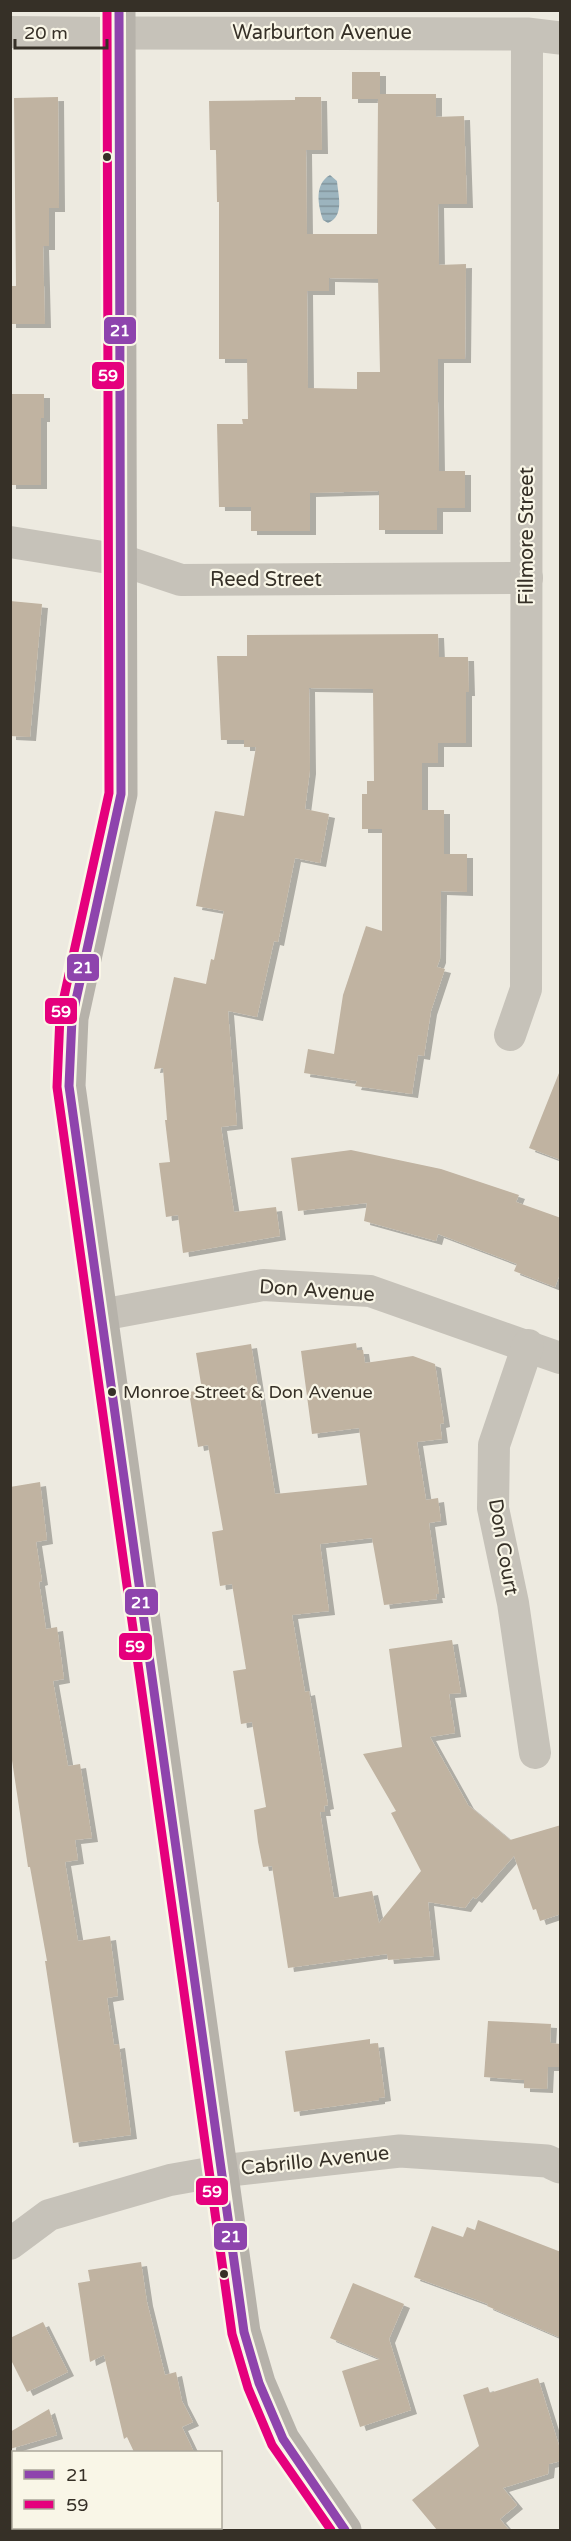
<svg xmlns="http://www.w3.org/2000/svg" width="571" height="2541" font-family="'Varela Round',sans-serif">
<style>
.water{fill:url(#water-rules)}
.building{fill:#c0b3a1;fill-rule:evenodd;filter:url(#shadow)}
.lines{fill:none;stroke-linecap:round;stroke-linejoin:round}
.minor{stroke:#c6c2b9;stroke-width:32}
.tertiary{stroke:#c6c2b9;stroke-width:33}
.secondary{stroke:#b6b2aa;stroke-width:33}
.bus-1-casing{stroke:#f9f6e7;stroke-width:14}
.bus-2-casing{stroke:#f9f6e7;stroke-width:14}
.bus-1{stroke:#8e44ad;stroke-width:9}
.bus-2{stroke:#e5007d;stroke-width:9}
.bus-dot{fill:#363027;stroke:#f9f6e7;stroke-width:2}
.labels{text-anchor:middle;dominant-baseline:central;stroke-width:4.5;stroke-linejoin:round;paint-order:stroke}
.bus-label{font-size:18px;fill:#363027;stroke:#f9f6e7;text-anchor:start}
.street-label{font-size:20px;fill:#363027;stroke:#f9f6e7}
.line-badge{stroke:#f9f6e7;stroke-width:2}
.badge-label{font-size:16px;text-anchor:middle;font-weight:bold;fill:#fff}
</style>
<defs>
<pattern id="water-rules" width="6" height="5" patternUnits="userSpaceOnUse" patternTransform="scale(1.5)"><rect width="6" height="5" fill="#9cb4be"/><path d="M0 2.5h6" fill="none" stroke="#80939a"/></pattern>
<filter id="shadow"><feDropShadow dx="6" dy="4" stdDeviation="0" flood-color="#0004"/></filter>
</defs>
<rect width="100%" height="100%" fill="#edeae0"/>
<path class="water" d="M330,175L337,181C338,195 345,216 328,223L323,220C318,205 314,184 330,175Z"/>
<g class="building">
<path d="M352,72H380V94H436V117L464,116L467,204H438L439,265L466,264L465,359H438V402L439,471H465V508H437V530H379V491L310,493V531H251V507H219L217,424H243L242,419H248L247,359H219V202H217L216,150H210L209,101L295,100V97H321L322,150H306L307,234H377L378,99H352ZM329,278L378,279L380,372H357V389L308,388L307,291H329Z"/>
<path d="M58,97L59,208H49V246H43L45,324H10V286H16L14,98Z"/>
<path d="M10,394H44V418H41V485H10Z"/>
<path d="M10,601L42,604L30,737L10,736Z"/>
<path d="M438,634L439,657H468L469,692H466V743H438V763H422V810H444V854H467V892L441,891L440,959L437,967L445,969L431,1011L424,1056L418,1055L412,1094L355,1086L357,1081L304,1073L308,1049L334,1054L343,995L366,926L382,931V829H362V794H367V781H374L373,689L309,688L310,770L305,809L329,814L320,863L295,858L278,942L274,941L257,1017L228,1011L237,1125L221,1127L234,1212L276,1207L280,1236L183,1253L178,1215L166,1217L159,1163L170,1162L165,1120H167L163,1068L154,1069L174,977L206,984L211,959L214,960L224,911L196,906L203,870L215,811L244,816L256,747H244V740H221L217,656H247V635Z"/>
<path d="M559,1073H561V1160L529,1148Z"/>
<path d="M351,1150L441,1169L519,1195L516,1202L561,1218V1271L555,1287L514,1271L517,1264L438,1234L436,1241L364,1221L367,1203L298,1211L291,1158Z"/>
<path d="M356,1343L357,1350H363L365,1363L413,1356L435,1364L444,1423L440,1424L442,1439L417,1442L426,1500L438,1498L441,1521L429,1523L439,1594H436L437,1599L384,1605L372,1538L320,1544L329,1611L292,1615L305,1692L309,1691L328,1805L324,1806L325,1812H320L334,1898L372,1891L379,1923L421,1871L391,1813L396,1811L363,1754L402,1747L389,1649L452,1640L461,1693L449,1694L455,1733L430,1737L468,1805L510,1840L561,1825V1914L540,1921L536,1909L533,1910L514,1856L476,1899L473,1897L465,1908L428,1902L434,1956L388,1960L387,1954L288,1968L272,1866L263,1867L258,1842L254,1810L266,1807L252,1722L241,1724L233,1671L246,1669L232,1584L220,1586L212,1532L223,1530L208,1445L198,1447L189,1392L202,1390L196,1353L251,1344L275,1494L367,1485L359,1428L312,1434L301,1351Z"/>
<path d="M40,1482L47,1540L36,1542L42,1581L39,1582L46,1629L57,1627L64,1679L53,1681L68,1766L80,1764L92,1838L75,1840L78,1860L65,1862L78,1941L110,1936L118,1996L107,1998L114,2045L119,2044L131,2135L73,2143L45,1961H47L30,1867H28L10,1747V1487Z"/>
<path d="M488,2021L551,2024L550,2043L561,2044V2067H548L547,2089L524,2088V2080L484,2077Z"/>
<path d="M370,2039V2044L378,2043L385,2097L379,2098V2100L294,2112L285,2051Z"/>
<path d="M478,2220L561,2252V2338L487,2306L488,2304L414,2277L432,2226L463,2237L467,2227L475,2230Z"/>
<path d="M141,2262L147,2302L165,2375L176,2372L182,2401L193,2422L182,2427L194,2452H134L127,2437L124,2439L104,2355L90,2362L78,2283L90,2281L88,2270Z"/>
<path d="M353,2283L404,2304L389,2339L411,2410L360,2427L342,2371L380,2359L330,2338Z"/>
<path d="M43,2322L68,2372L27,2392L10,2358V2338Z"/>
<path d="M538,2378L561,2452V2461L549,2464L548,2474L503,2488L517,2505L500,2519L509,2530H437L412,2500L479,2446L463,2395L488,2387L490,2393Z"/>
<path d="M49,2409L57,2435L10,2449V2432Z"/>
</g>
<g class="lines">
<g class="minor">
<path d="M10,32L119,33"/>
<path d="M10,542L121,560L181,580L527,578"/>
<path d="M510,1035L526,989L527,34"/>
<path d="M101,1315L263,1285L370,1291L560,1358"/>
<path d="M528,1345L494,1445L493,1508L513,1603L535,1753"/>
<path d="M10,2244L49,2215L170,2180L221,2171"/>
</g>
<g class="tertiary">
<path d="M119,33L527,34L560,38"/>
<path d="M221,2171L400,2151L547,2161L560,2167"/>
</g>
<path class="secondary" d="M119,10L121,794L72,1018L69,1086L244,2332L259,2383L283,2439L345,2530"/>
<defs>
<path id="bus-1" d="M119,10L121,794L72,1018L69,1086L244,2332L259,2383L283,2439L345,2530"/>
<path id="bus-2" d="M107,10L109,793L60,1015L57,1087L232,2334L248,2388L272,2445L331,2530"/>
</defs>
<use href="#bus-1" class="bus-1-casing"/>
<use href="#bus-2" class="bus-2-casing"/>
<use href="#bus-1" class="bus-1"/>
<use href="#bus-2" class="bus-2"/>
</g>
<g class="bus-dot">
<circle cx="107" cy="157" r="5"/>
<circle cx="112" cy="1392" r="5"/>
<circle cx="224" cy="2274" r="5"/>
</g>
<g class="labels">
<g class="bus-label">
<text x="123" y="1392">Monroe Street &amp; Don Avenue</text>
</g>
<g class="street-label">
<text x="322" y="33">Warburton Avenue</text>
<text transform="translate(527 536) rotate(-90)">Fillmore Street</text>
<text x="266" y="580">Reed Street</text>
<text transform="translate(317 1291) rotate(4)">Don Avenue</text>
<text transform="translate(503 1547) rotate(80)">Don Court</text>
<text transform="translate(315 2161) rotate(-6)">Cabrillo Avenue</text>
</g>
</g>
<g class="line-badge">
<rect x="103" y="316" width="34" height="29" rx="6" fill="#8e44ad"/>
<rect x="91" y="361" width="34" height="29" rx="6" fill="#e5007d"/>
<rect x="66" y="953" width="34" height="29" rx="6" fill="#8e44ad"/>
<rect x="44" y="997" width="34" height="28" rx="6" fill="#e5007d"/>
<rect x="124" y="1588" width="35" height="28" rx="6" fill="#8e44ad"/>
<rect x="118" y="1632" width="35" height="29" rx="6" fill="#e5007d"/>
<rect x="195" y="2177" width="34" height="29" rx="6" fill="#e5007d"/>
<rect x="213" y="2222" width="35" height="29" rx="6" fill="#8e44ad"/>
</g>
<g class="badge-label">
<text x="120" y="336">21</text>
<text x="108" y="381">59</text>
<text x="83" y="973">21</text>
<text x="61" y="1017">59</text>
<text x="141" y="1608">21</text>
<text x="135" y="1652">59</text>
<text x="212" y="2197">59</text>
<text x="231" y="2242">21</text>
</g>
<rect width="571" height="2541" fill="none" stroke="#363027" stroke-width="24"/>
<rect x="12" y="2451" width="210" height="78" fill="#f9f6e7" stroke="#aba79a" stroke-width="1.5"/>
<rect x="24" y="2470" width="30" height="9" fill="#8e44ad" stroke="#aba79a" stroke-width="1.5"/>
<text x="66" y="2481" font-size="18" fill="#363027">21</text>
<rect x="24" y="2500" width="30" height="9" fill="#e5007d" stroke="#aba79a" stroke-width="1.5"/>
<text x="66" y="2511" font-size="18" fill="#363027">59</text>
<path d="M15 39v9h92v-9" fill="none" stroke="#363027" stroke-width="3"/>
<text x="24" y="39" font-size="18" fill="#363027" stroke="#f9f6e7" stroke-width="4.5" paint-order="stroke">20 m</text>
</svg>
